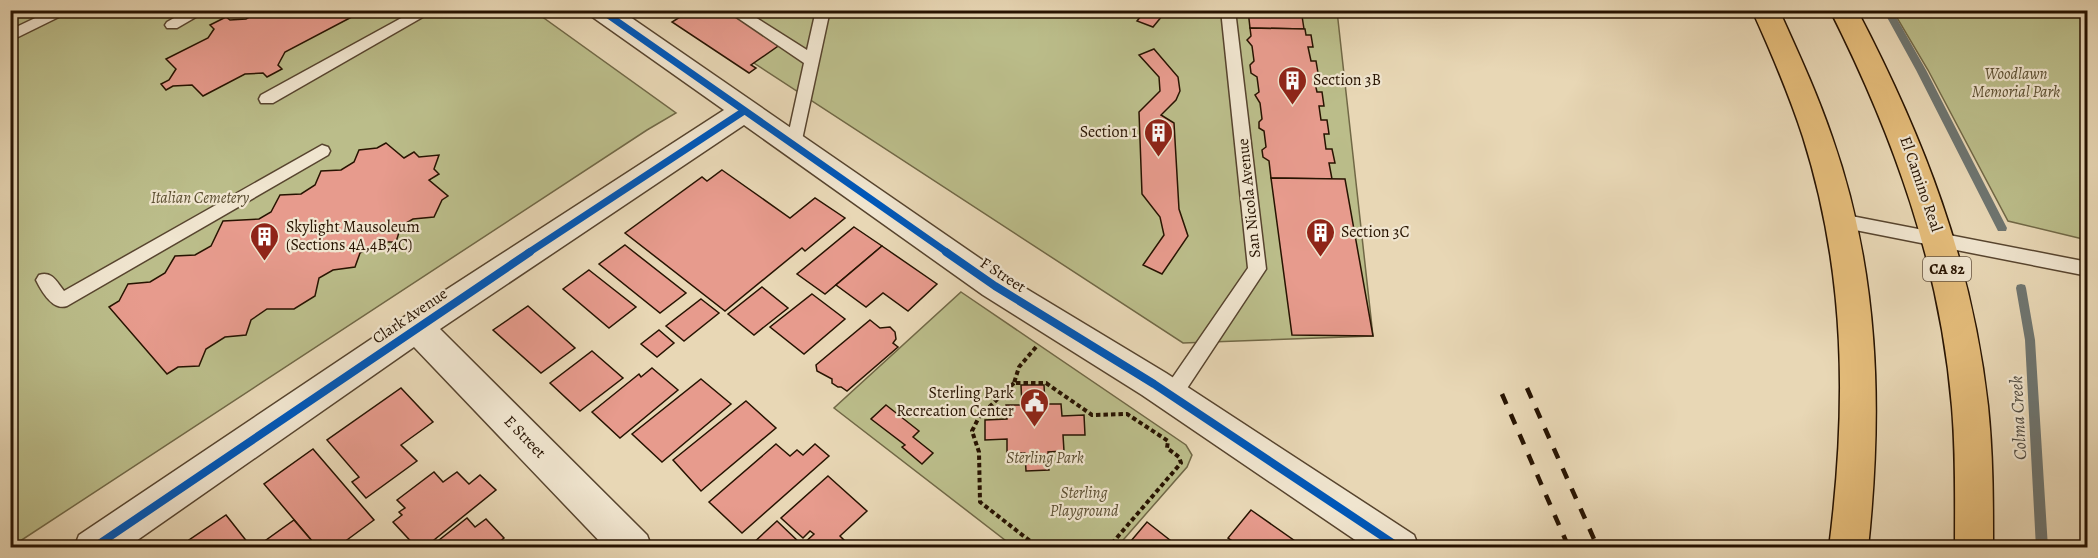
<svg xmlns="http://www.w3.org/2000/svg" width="2098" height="558" font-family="Alegreya,serif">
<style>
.green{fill:#bbbd8a;stroke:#716846;stroke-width:1.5}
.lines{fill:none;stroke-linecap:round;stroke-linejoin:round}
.stream{fill:#6e7570;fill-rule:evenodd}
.building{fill:#e79b8d;stroke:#271301;stroke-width:1.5}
.lane-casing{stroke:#57442e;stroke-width:3}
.street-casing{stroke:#57442e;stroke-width:3}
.primary-casing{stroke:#271301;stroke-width:3}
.path{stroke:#271301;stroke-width:4;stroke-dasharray:4.5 3;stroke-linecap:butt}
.lane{fill:#f0e5cf;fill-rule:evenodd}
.street{fill:#f0e5cf;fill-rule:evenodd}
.primary{fill:#e4bc7a;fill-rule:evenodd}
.rail{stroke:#271301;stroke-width:4.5;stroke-dasharray:11 11;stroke-linecap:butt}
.cycleway-far1-casing{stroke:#f0e5cf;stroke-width:10}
.cycleway-casing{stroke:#f0e5cf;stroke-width:12}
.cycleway-far1{stroke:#0057b8;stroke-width:7}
.cycleway{stroke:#0057b8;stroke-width:8}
.labels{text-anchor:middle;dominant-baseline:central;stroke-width:4.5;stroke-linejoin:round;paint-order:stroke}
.shield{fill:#f0e5cf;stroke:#63523f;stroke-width:1.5}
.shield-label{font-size:15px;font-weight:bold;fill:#271301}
.park-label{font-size:16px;font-style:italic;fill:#5b4e31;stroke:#f0e5cf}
.poi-label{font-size:16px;fill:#271301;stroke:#f0e5cf;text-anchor:start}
.street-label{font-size:16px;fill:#271301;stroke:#f0e5cf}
.water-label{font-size:18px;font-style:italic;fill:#514c42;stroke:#f0e5cf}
</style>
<rect width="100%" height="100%" fill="#e8d7b5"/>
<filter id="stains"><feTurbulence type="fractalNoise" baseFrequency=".00333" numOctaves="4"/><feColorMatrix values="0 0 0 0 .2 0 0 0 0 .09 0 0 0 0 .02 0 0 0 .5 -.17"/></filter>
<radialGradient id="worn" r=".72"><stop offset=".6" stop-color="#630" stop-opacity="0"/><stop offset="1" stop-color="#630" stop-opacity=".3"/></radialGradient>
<g class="green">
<path d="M10,11H534L676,113L647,130L11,547Z"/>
<path d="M674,11H1337L1373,336L1183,343Z"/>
<path d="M1893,11H2087V240L2008,221L1928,70Z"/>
<path d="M961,292L1186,445L1192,455L1187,467L1117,547H1014L834,408Z"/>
</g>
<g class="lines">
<g class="stream">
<path d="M1883,10H1892L1926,70L2007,228L2006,231H1998L1916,70Z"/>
<path d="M2021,284L2025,285L2026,288L2035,340L2048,548H2036L2025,340L2016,288L2017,285Z"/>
</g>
</g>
<g class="building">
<path d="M262,10H365L285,52L278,65L282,69L267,77L263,73L245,74L203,96L192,85L173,86L166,90L161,84L169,80L176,69L166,59L208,38L214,29L210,25L226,17L230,20L246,19Z"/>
<path d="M691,10H707L717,17L727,10L781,44L751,65L756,68L749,73L672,22Z"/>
<path d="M1146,10H1167L1153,27L1137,21Z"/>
<path d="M1248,10H1307L1309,17L1302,16L1304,29L1250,28Z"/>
<path d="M1250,28L1305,29L1306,35H1311L1313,47H1308L1311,61H1316L1319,79H1314L1317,92H1322L1324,106H1319L1321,120H1327L1329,134H1324L1326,149H1332L1335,163H1329L1332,179L1271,178L1269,161L1263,157L1262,150L1266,147L1264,131L1259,128V122L1262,119L1260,103L1255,95L1259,92L1257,77L1251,73L1250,65L1254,61L1252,46L1247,40L1251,36Z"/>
<path d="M1154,49L1178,77L1180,91L1176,100L1161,115L1174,123L1179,209L1188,236L1162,274L1143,265L1164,235L1160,217L1142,194L1139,112L1160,91L1159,77L1139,55Z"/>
<path d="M386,143L404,158L414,152L419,157L439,155L434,169L439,174L429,180L448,196L442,200L434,217L413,219L401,226L396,242H377L360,253L355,267L333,270L319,278L315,296L294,309H267L251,320L246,335L225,337L206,349L199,366L178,367L167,374L109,307L119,301L128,284L150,282L165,273L175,256L195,255L211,246L223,221L259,219L271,212L280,195L301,194L315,185L321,171L341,170L354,162L359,150L377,148Z"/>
<path d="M722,170L790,218L815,198L845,218L805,251L802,248L725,311L625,233L702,177L707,181Z"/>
<path d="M1271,178L1345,179L1373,336L1292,335Z"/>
<path d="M854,227L882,246L825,294L797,274Z"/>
<path d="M625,245L686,293L660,313L599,264Z"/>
<path d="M882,246L937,284L908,311L883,293L866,307L836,285Z"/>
<path d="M589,270L636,307L609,328L563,289Z"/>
<path d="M762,287L788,308L754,335L728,314Z"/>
<path d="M812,294L845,319L804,354L770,327Z"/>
<path d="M701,299L719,313L684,341L666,326Z"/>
<path d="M528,306L575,348L541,373L493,330Z"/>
<path d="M870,320L880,328L890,327L895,332L896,339L893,343L898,347L847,391L841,387H838L832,383V379L817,371L816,365Z"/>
<path d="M659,330L674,343L657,357L641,344Z"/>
<path d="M592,351L623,378L580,411L550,383Z"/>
<path d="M652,368L678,390L620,438L592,412L639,374L641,377Z"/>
<path d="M701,379L731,404L662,462L632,434Z"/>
<path d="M1021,385H1044L1045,404H1061L1062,416L1084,415L1085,435H1063L1064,451L1048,452L1049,470L1026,471L1025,453H1007V439L985,440V420L1007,419L1006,405H1022Z"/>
<path d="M401,388L433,422L401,445L417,461L366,498L352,482L359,477L327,440Z"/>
<path d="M746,401L776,428L701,491L673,460Z"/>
<path d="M886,405L919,431L913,437L933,453L922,464L902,447L905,445L871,419Z"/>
<path d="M776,444L790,456L797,450L803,455L815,444L829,456L742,533L709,502Z"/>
<path d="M313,449L374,520L336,548H318L264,484Z"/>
<path d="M434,472L443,482L457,472L469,484L480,475L496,490L424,548H417L393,522L402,515L399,512L405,508L397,500Z"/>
<path d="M828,476L867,511L840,536L852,548H753L751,545L777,521L802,545L814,534L810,531L803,538L781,518Z"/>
<path d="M1251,510L1305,548H1231L1235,543L1228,538Z"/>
<path d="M226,515L252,548H195L189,540Z"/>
<path d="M467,518L475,527L486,519L504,538L493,548H429Z"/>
<path d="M294,520L318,548H265L262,543Z"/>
<path d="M1147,522L1180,548H1125Z"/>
</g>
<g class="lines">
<defs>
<g id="lane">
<path d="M52,10H73L10,41V30Z"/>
<path d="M188,10H208L177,28H167L165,25L167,22Z"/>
<path d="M416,10H435L273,103H261L259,99L261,95Z"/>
<path d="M726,10H744L807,50L816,10H830L800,149H788L786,145L804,63Z"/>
<path d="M1221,10H1235L1266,269L1178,402L1171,404L1164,402L1161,396L1164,390L1248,268Z"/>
<path d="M322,145L328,147L330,151L328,155L67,306C53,311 42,292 36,280L39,275C52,271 56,281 64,291Z"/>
<path d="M1841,214L2088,262V276L1835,226L1832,221L1835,216Z"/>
</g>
<path id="street" d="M588,10H620L1007,277L1166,373L1414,535L1419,548H1367L1142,395L983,295L744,125L440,329L647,535L652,548H606L414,347L126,548H74L79,535L404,317L724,110L591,16Z"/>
<g id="primary">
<path d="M1752,10H1779C1798,52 1817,93 1832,137C1879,271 1883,407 1868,548H1829C1847,407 1846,273 1803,137C1789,94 1771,52 1752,10Z"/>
<path d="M1830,10H1857C1924,138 1972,262 1988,406C1993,453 1993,500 1993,548H1955C1955,501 1956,454 1952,407C1940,265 1894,137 1830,10Z"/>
</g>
</defs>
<use href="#lane" class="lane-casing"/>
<use href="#street" class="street-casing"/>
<use href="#primary" class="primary-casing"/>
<g class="path">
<path d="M1036,347L1019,367L1014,383H1046L1092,415L1127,414L1168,441L1167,448L1179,457L1181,463L1108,548"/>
<path d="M1014,383L979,417L972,431L979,452L980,502L1039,548"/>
</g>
<use href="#lane" class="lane"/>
<use href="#street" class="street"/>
<use href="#primary" class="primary"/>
<g class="rail">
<path d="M1527,388L1598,548"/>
<path d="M1502,394L1569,548"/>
</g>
<defs>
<g id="cycleway-far1">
<path d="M601,10L948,253"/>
<path d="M528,253L744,111"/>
</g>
<g id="cycleway">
<path d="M946,252L995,286L1154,384L1400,548"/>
<path d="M93,548L530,252"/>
</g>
</defs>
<use href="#cycleway-far1" class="cycleway-far1-casing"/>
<use href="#cycleway" class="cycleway-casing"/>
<use href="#cycleway-far1" class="cycleway-far1"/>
<use href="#cycleway" class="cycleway"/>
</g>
<defs>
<symbol id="building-pin" viewBox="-11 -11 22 30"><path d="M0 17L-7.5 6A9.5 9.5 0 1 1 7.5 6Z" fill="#8f2418" stroke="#f0e5cf"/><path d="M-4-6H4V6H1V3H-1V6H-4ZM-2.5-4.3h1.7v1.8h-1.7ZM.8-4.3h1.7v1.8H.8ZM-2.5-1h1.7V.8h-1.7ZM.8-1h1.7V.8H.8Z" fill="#fff"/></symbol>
<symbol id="civic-pin" viewBox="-11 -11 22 30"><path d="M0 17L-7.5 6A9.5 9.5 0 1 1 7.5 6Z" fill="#8f2418" stroke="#f0e5cf"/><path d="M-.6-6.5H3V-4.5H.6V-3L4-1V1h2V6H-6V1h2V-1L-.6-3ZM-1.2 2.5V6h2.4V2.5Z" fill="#fff"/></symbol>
</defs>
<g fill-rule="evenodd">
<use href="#building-pin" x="1276" y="64" width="33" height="45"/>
<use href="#building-pin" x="1142" y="116" width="33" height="45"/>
<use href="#building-pin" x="1304" y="216" width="33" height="45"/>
<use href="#building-pin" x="248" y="220" width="33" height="45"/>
<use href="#civic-pin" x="1018" y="386" width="33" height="45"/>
</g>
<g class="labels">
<rect class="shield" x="1923" y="257" width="48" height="24" rx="4.5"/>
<g class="shield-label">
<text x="1947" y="269">CA 82</text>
</g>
<g class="park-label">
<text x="2016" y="74">Woodlawn<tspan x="2016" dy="18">Memorial Park</tspan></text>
<text x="200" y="198">Italian Cemetery</text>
<text x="1045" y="458">Sterling Park</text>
<text x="1084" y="493">Sterling<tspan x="1084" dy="18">Playground</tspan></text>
</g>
<g class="poi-label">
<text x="1313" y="80">Section 3B</text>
<text x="1137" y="132" text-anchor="end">Section 1</text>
<text x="286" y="227">Skylight Mausoleum<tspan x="286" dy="18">(Sections 4A,4B,4C)</tspan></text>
<text x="1341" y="232">Section 3C</text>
<text x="1014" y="393" text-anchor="end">Sterling Park<tspan x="1014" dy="18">Recreation Center</tspan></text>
</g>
<g class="street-label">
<text transform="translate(1921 184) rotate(71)">El Camino Real</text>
<text transform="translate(1249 198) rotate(-96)">San Nicola Avenue</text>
<text transform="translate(1003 275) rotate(33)">F Street</text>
<text transform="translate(410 316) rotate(-34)">Clark Avenue</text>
<text transform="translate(525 437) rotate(46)">E Street</text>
</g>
<g class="water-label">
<text transform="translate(2018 418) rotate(-93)">Colma Creek</text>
</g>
</g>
<rect width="2098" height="558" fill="none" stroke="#e8d7b5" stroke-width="36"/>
<rect x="12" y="12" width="2074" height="534" fill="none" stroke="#271301" stroke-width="3"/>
<rect x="18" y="18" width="2062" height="522" fill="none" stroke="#271301" stroke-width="1.5"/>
<rect width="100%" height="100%" filter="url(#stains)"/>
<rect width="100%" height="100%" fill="url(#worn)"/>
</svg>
